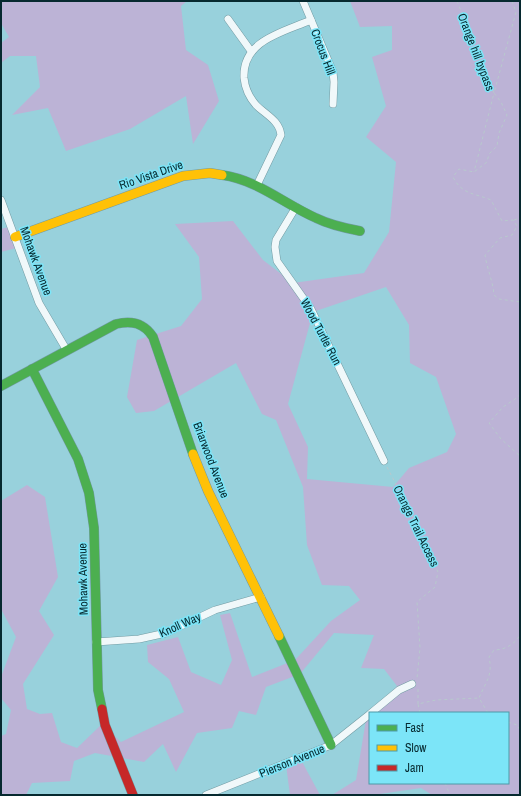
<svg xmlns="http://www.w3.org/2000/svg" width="521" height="796" font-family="'Archivo Narrow',sans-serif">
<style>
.green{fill:#bcb3d6;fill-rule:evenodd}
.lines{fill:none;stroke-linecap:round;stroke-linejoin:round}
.street-casing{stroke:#729ba3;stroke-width:8}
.fast-casing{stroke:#729ba3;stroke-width:10}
.slow-casing{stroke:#729ba3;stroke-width:10}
.jam-casing{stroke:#729ba3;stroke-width:10}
.path{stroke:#b8c9cd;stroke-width:1;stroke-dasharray:3 3;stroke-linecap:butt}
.street{stroke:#f0f8fa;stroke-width:7}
.fast{stroke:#4caf50;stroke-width:9}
.slow{stroke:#ffc107;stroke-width:9}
.jam{stroke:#c62828;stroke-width:9}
.labels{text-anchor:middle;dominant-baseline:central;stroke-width:3;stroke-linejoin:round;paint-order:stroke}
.street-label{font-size:12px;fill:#06292f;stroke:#7ce5f8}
</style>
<rect width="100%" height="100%" fill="#98d1dc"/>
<g class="green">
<path d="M2,1H187L181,6L186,50L208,65L219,101L193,144L186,96L130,129L66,151L48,108L12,115L40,87L36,56H10L1,63V43L9,37L1,23Z"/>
<path d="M350,1H520V795H432L421,788L373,795H332L356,780L366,720L370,716V783H508V713H372L397,686L384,669L361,668L374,635L334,633L300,674L266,687L256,715L239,711L232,728L197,733L176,772L163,744L144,762L95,753L74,761L70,781L32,783L26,795H1V736L6,734L11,710L1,698V677L16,637L1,609V501L27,485L45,497L58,577L39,611L54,635L23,684L27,709L40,714L52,713L61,742L77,748L102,724L121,742L184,712L169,679L148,662L147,645L178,637L191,672L221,685L232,660L220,615L230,613L252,677L295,660L331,621L360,600L349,586L322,585L307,545L303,487L276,420L262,414L236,363L154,411L136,413L127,397L137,340L181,326L202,299L199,257L175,224L233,221L263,260L293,283L364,273L389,232L396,162L366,137L386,106L372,57L392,50V26L360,27ZM386,287L409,325L410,363L436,377L456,434L447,452L409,468L393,487L307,479L308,447L288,404L313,312Z"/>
<path d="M12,226L20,247L1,252V229Z"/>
<path d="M300,758L320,795H290L286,765Z"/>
</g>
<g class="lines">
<defs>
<g id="street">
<path d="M303,1L333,72L334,82L333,104"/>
<path d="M228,19L251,51"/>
<path d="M257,185L281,135C279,120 266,115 256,105C249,97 245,88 244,78C242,40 284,32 311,20"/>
<path d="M1,200L39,303L66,349"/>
<path d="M296,207L276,240L275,247L277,261L311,309L384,461"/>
<path d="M96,642L139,639L166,633L215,610L261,597"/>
<path d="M371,713L399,690L412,684"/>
<path d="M206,795L331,745L370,714"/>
</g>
<g id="fast">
<path d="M222,175C258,180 284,204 316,218C330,225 344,228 360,231"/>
<path d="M32,369L78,459L89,493L94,528L98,690L102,709"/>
<path d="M1,386L116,324C132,320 144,323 153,337L193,454"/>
<path d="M279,636L331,745"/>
</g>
<g id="slow">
<path d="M15,237L183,176L210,173L222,175"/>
<path d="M193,454L208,491L279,636"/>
</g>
<path id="jam" d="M102,709L105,725L133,795"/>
</defs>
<use href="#street" class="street-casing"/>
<use href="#fast" class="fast-casing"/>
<use href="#slow" class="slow-casing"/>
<use href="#jam" class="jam-casing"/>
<g class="path">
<path d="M457,1L494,93L474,172"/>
<path d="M512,1L516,12L494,93L501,102L507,115L499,133L497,146L489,154L487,162L474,172L459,169L453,177C462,195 475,193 491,200L502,221L513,220L517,226L512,235L500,238L485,255C487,269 493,281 494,295L499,299L520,302"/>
<path d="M514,220L520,218"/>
<path d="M520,394L518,397L503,407L489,423L501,439L520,456"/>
<path d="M387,467L410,511L438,572L435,587L417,602L420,648L417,678"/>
<path d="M418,704V687"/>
<path d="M420,713L418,704L436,700L479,698"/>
<path d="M488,713L479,698C486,681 493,676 489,657L494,650C505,650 515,644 520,635"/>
<path d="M508,722L517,725L520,730"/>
<path d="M445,783L450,795"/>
</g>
<use href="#street" class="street"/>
<use href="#fast" class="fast"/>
<use href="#slow" class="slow"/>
<use href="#jam" class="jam"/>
</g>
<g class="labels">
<g class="street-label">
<text transform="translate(323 52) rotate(69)">Crocus Hill</text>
<text transform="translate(476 52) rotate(69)">Orange hill bypass</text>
<text transform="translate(151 175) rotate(-19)">Rio Vista Drive</text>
<text transform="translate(36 261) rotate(70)">Mohawk Avenue</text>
<text transform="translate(321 332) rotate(62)">Wood Turtle Run</text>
<text transform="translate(211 460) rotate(69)">Briarwood Avenue</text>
<text transform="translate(416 526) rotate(64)">Orange Trail Access</text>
<text transform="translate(83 579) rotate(-91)">Mohawk Avenue</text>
<text transform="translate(180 625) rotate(-24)">Knoll Way</text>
<text transform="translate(292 761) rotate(-22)">Pierson Avenue</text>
</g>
</g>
<rect width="521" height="796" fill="none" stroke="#06292f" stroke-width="4"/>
<rect x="369" y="712" width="140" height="72" fill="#7ce5f8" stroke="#4d9aa8"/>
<rect x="377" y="725" width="20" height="6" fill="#4caf50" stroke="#4d9aa8"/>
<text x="405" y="732" font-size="12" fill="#06292f">Fast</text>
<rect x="377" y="745" width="20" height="6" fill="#ffc107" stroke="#4d9aa8"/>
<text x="405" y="752" font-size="12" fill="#06292f">Slow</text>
<rect x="377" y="765" width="20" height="6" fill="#c62828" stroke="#4d9aa8"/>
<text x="405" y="772" font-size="12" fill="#06292f">Jam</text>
</svg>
